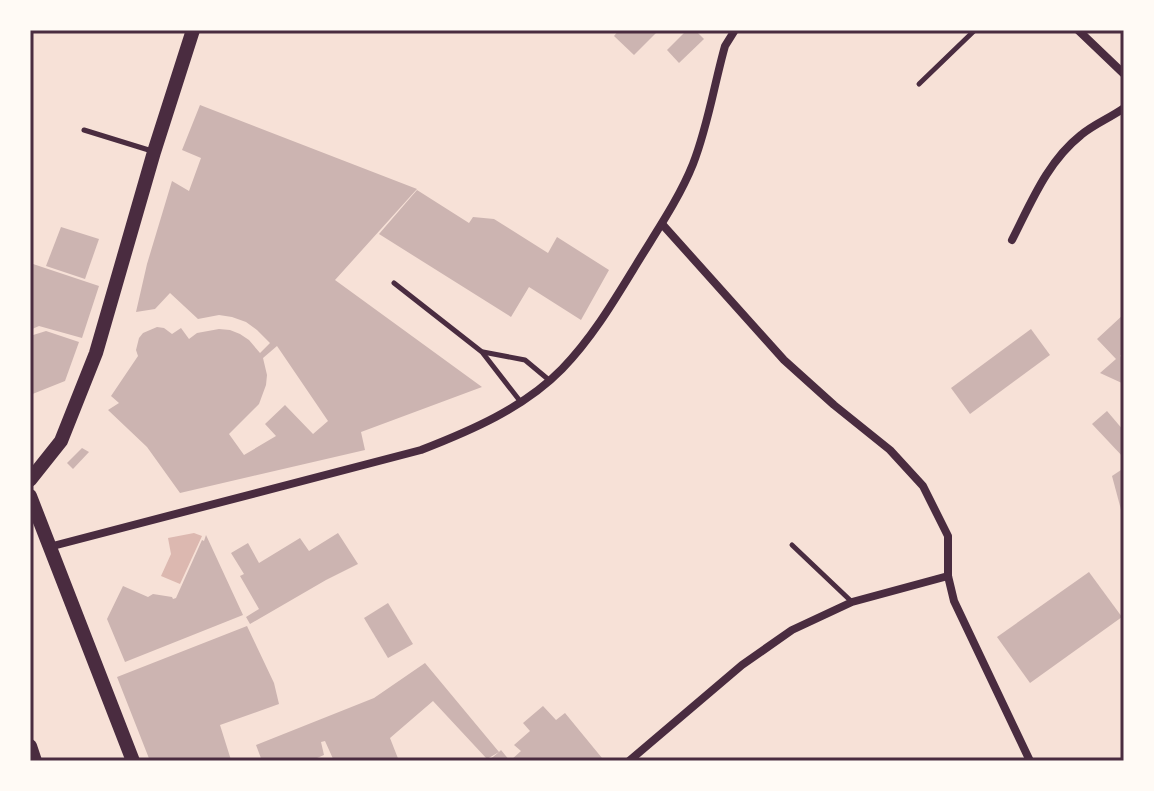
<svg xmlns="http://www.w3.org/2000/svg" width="1154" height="791" font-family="'Public Sans',sans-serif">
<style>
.water{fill:#dcb8b0}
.building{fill:#ccb4b1;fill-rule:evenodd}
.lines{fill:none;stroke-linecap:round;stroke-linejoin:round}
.service{stroke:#4a2c40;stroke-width:5}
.minor{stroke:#4a2c40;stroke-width:8}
.tertiary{stroke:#4a2c40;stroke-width:14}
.neatline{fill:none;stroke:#4a2c40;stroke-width:3}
</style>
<rect width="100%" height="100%" fill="#f7e1d7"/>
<path class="water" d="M194,533L202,536L180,584L161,576L171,554L168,538Z"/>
<g class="building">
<path d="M619,30H659L634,55L614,36Z"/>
<path d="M687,30H695L704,39L679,63L667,50Z"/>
<path d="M200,105L417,189L335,280L482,387L361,432L365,450L180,493L147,447L108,410L119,403L111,396L138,356L136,350L139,338L143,333L157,327L164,328L172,334L181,328L189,339L197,333L219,329L230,330L240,334L249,340L260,353L270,343L257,330L246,322L232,317L219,315L198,319L170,293L155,309L136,312L147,264L172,181L189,191L201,158L182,150ZM277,346L328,421L313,434L285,405L265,424L276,436L244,455L229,434L259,404L266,385L267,375L263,358Z"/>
<path d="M417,190L469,223L473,217L494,219L548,253L557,237L609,270L581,320L529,287L511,317L379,234Z"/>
<path d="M61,227L99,239L85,279L46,266Z"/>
<path d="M30,263L99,286L82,338L39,326L30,330Z"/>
<path d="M1124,314V352L1120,356L1124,358V384L1100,373L1116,359L1097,339Z"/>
<path d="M1031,329L1050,355L970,414L951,388Z"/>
<path d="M46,331L79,342L65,381L30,395V336Z"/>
<path d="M1107,411L1124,431V458L1092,424Z"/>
<path d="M82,448L89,452L73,469L67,463Z"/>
<path d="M1124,468V517H1123L1112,476Z"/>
<path d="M338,533L358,564L326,580L250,624L246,617L259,609L240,576L244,574L231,553L248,543L259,563L300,538L309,551Z"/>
<path d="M206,535L243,615L125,662L107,619L123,586L148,597L153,594L172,597L173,599L176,598L202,540L204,541Z"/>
<path d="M1089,572L1122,617L1030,683L997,637Z"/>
<path d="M388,603L413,644L388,658L364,618Z"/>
<path d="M247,626L274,683L279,704L220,725L231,760L150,761L117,677Z"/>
<path d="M425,663L499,752L501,750L510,761H488L499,752L487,759L433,701L390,738L399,761H334L325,741L321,742L324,755L310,761H262L256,745L374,698Z"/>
<path d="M543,706L556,720L565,713L602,758L599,761H510L521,751L514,745L530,731L523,723Z"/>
</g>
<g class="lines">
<g class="service">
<path d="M919,84L975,30"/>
<path d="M84,130L152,151"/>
<path d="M394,283L482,352L520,401"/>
<path d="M483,352L525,360L549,380"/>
<path d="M792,545L852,602"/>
</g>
<g class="minor">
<path d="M1078,30L1124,74"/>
<path d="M662,224L784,360L834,405L890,450L923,486L948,536V576L954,601L1030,761"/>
<path d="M1012,240C1031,203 1047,162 1081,135C1094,124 1110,118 1124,108"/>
<path d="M49,547L421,450C470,431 524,408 562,369C592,338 614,301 636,265C656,232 679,199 693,164C708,126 714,85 725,46L735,30"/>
<path d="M629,761L742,665L792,630L852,602L948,576"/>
</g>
<g class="tertiary">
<path d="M30,480L61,441L96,353L154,152L193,30"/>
<path d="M30,496L133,761"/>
<path d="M30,746L35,761"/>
</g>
</g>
<rect width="1154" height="791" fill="none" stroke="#fffaf5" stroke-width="64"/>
<rect x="32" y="32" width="1090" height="727" class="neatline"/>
</svg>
